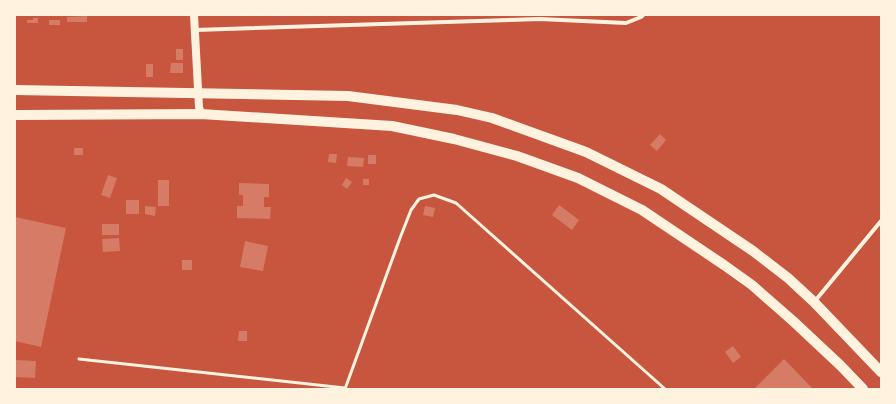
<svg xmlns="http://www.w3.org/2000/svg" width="896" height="404" font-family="Overpass,sans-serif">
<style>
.building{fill:#d67c66}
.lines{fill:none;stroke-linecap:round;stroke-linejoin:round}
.service{stroke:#fff3e0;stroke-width:3}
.minor{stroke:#fff3e0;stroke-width:4}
.secondary{stroke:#fff3e0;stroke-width:8}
.primary{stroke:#fff3e0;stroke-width:10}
</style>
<rect width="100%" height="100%" fill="#c8553d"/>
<g class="building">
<path d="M87,16V22H67V17Z"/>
<path d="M33,18H38V23H27V20H33Z"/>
<rect x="49" y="20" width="11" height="5"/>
<rect x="176" y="49" width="7" height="11"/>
<path d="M171,63H183V73H170Z"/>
<rect x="146" y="64" width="7" height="13"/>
<path d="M660,134L666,140L657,151L650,145Z"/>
<rect x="74" y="148" width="9" height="7"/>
<path d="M329,154H337L336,163L328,162Z"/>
<rect x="368" y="155" width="8" height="9"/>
<path d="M348,157L364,158L363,167L347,166Z"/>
<path d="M108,175L117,178L110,198L101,195Z"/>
<path d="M346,178L352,182L347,189L342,185Z"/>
<rect x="363" y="179" width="6" height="6"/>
<rect x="158" y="180" width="11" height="26"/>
<path d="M239,183L269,184V197H264V207H271L270,219L237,218V206H243V195H239Z"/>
<rect x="126" y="200" width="13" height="14"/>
<path d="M559,205L579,220L572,230L552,215Z"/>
<path d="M145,206L156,207L155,216L145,214Z"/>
<path d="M425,206L435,208L433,217L423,215Z"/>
<path d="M15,217L66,228L41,347L15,341Z"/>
<rect x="102" y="224" width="17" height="11"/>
<path d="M119,238L120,251L103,252L102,239Z"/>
<path d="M245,241L268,246L263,271L240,267Z"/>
<rect x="182" y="260" width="10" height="10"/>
<path d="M239,331H247V341H238Z"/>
<path d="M733,346L741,357L733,363L725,352Z"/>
<path d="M784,359L813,389H754Z"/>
<path d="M15,360L36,361L35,378L15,377Z"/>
</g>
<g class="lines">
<g class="service">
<path d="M79,359L345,388"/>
<path d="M345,389L400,238L411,210L419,199L434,195L456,203L665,389"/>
</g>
<g class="minor">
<path d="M195,30L540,19L626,23L641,17L643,15"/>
<path d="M815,301L881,221"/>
</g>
<path class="secondary" d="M194,15L199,107L201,114"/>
<g class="primary">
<path d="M15,90L348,96L457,110L492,118L586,152L661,189L753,251L788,278L814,302L881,372"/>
<path d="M15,115L201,114L392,126L454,139L517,156L578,178L642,210L724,265L752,285L793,321L841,366L863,389"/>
</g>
</g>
<rect width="896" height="404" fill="none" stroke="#fff3e0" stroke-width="32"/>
</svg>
